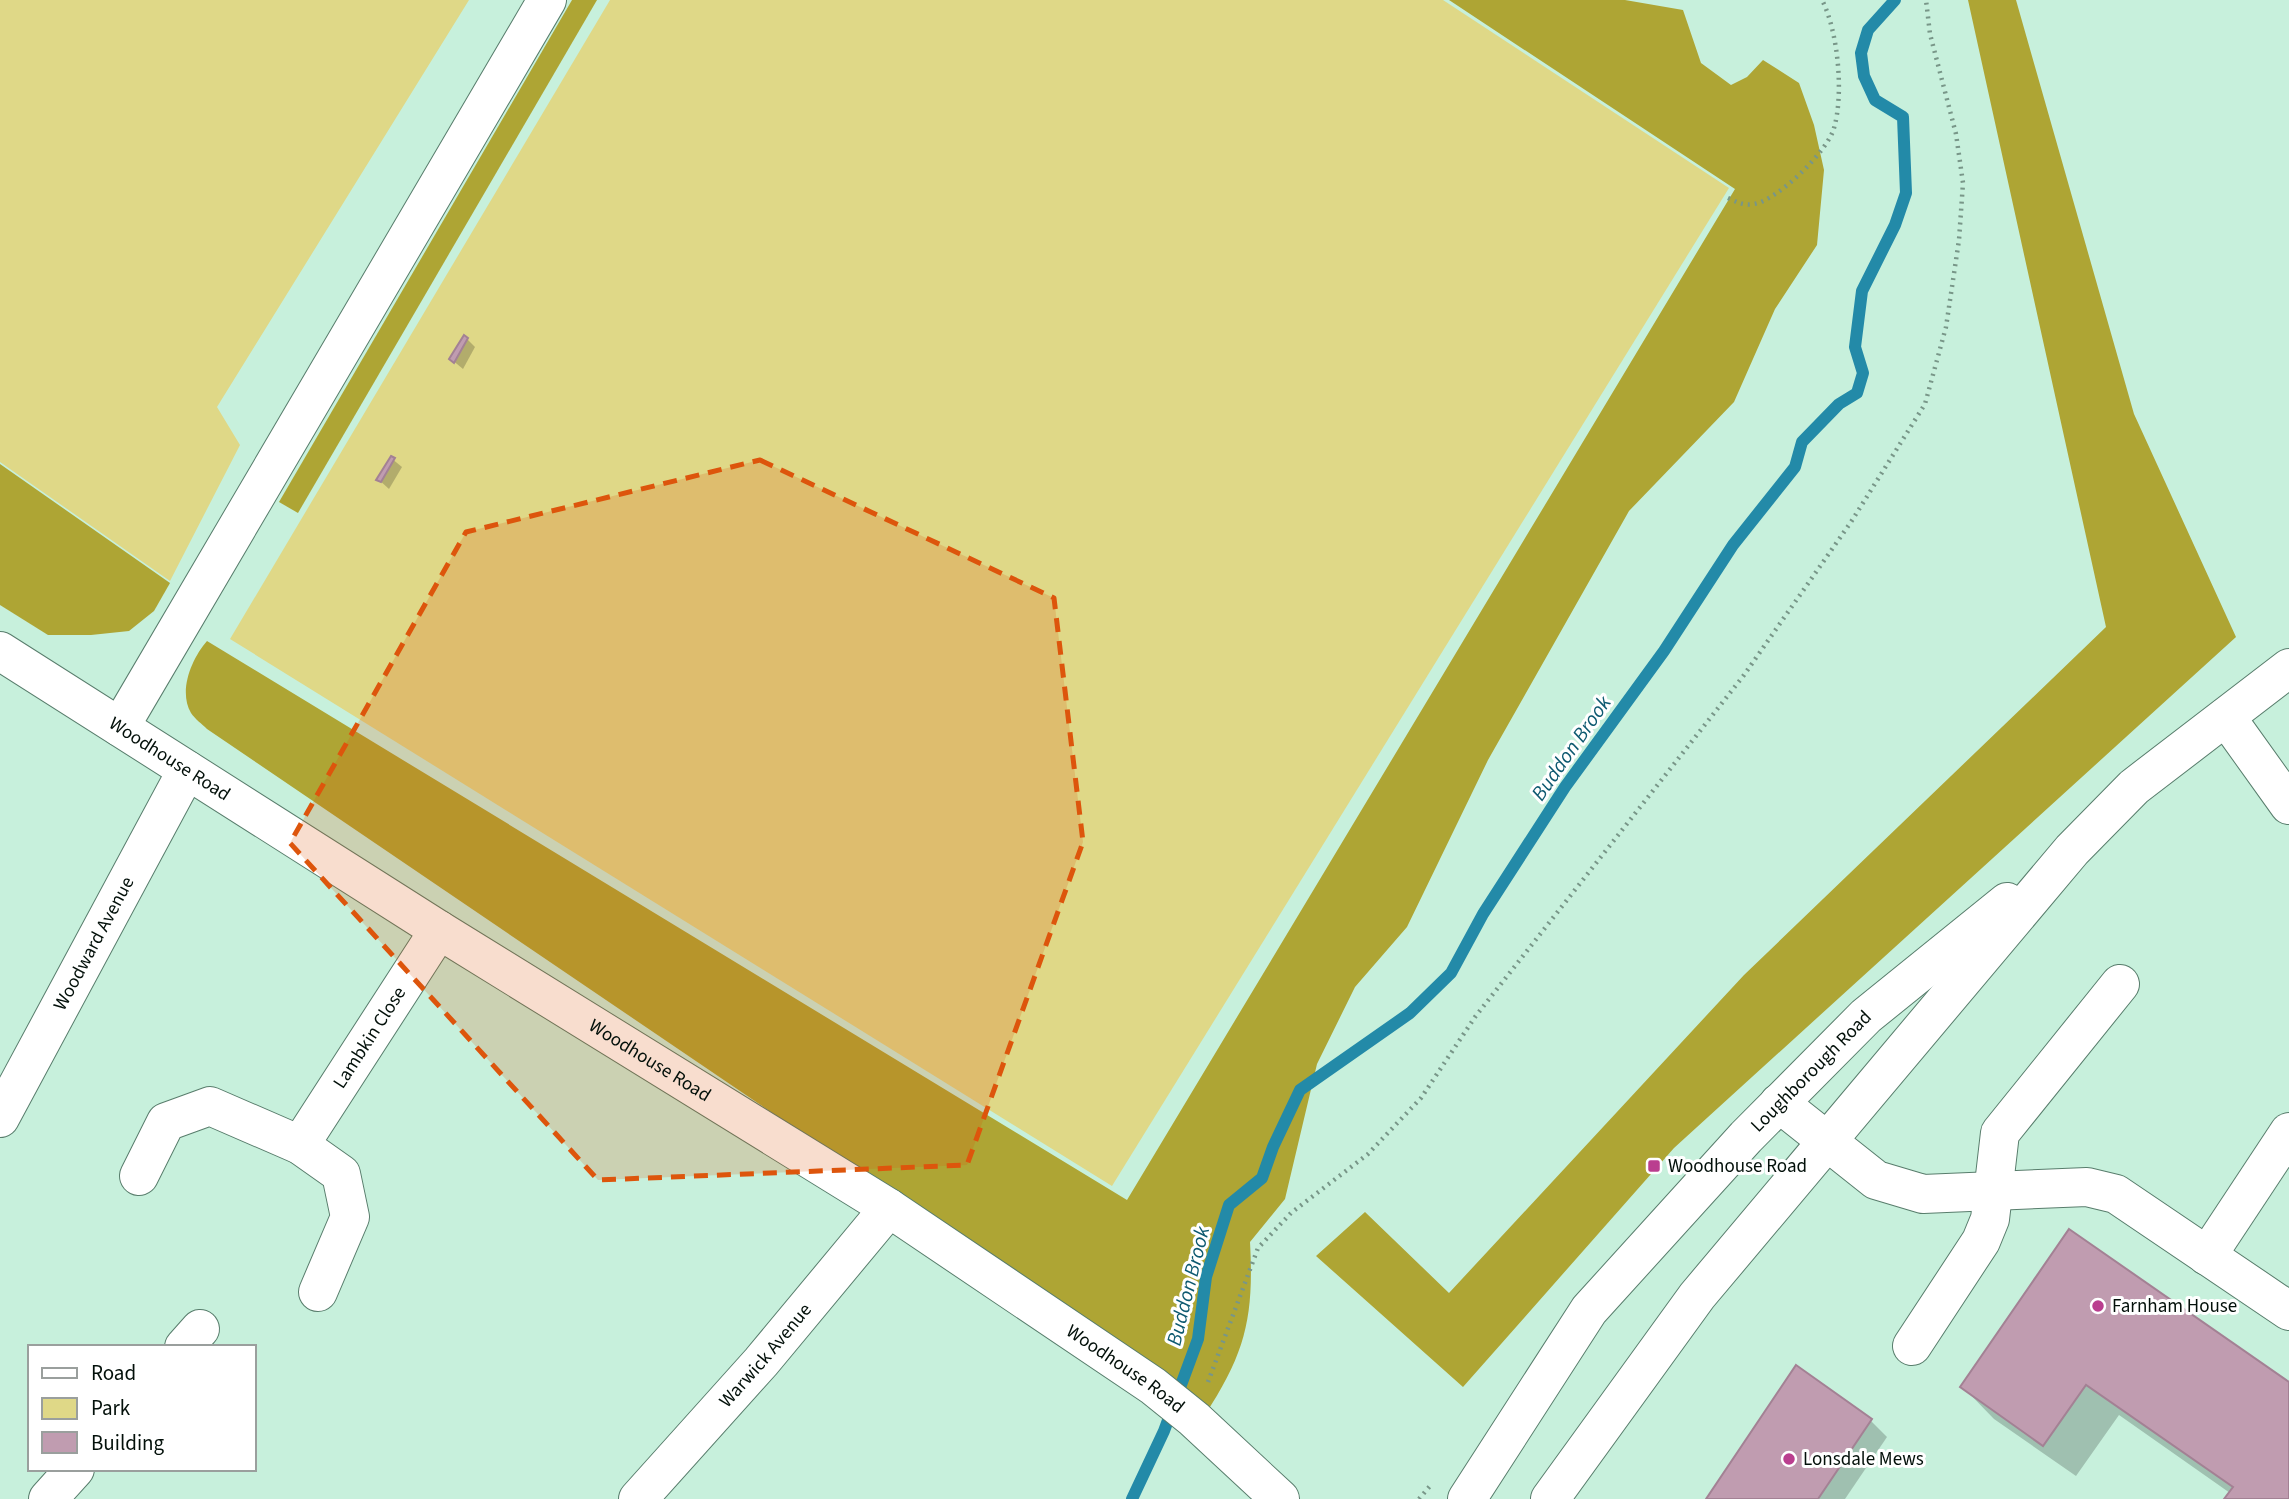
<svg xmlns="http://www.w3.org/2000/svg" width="2289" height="1499" font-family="'Source Sans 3',sans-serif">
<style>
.green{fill:#dfd887}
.forest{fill:#aea534}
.shadow{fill:#0003}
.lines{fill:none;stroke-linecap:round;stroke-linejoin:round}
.stream{stroke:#238aa8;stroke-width:12}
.building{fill:#c09cb0;stroke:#a38194;stroke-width:2}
.minor-casing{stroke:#587d6c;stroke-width:40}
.path{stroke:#789688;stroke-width:4.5;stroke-dasharray:2 5;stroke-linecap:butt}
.minor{stroke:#fff;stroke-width:38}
.marked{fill:#dd550c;fill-opacity:0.2;stroke:#dd550c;stroke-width:5;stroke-dasharray:14 9;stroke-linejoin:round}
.poi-dot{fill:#ba3e8f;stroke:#fff;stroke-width:2.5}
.labels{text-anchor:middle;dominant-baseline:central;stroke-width:6;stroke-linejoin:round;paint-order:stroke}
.street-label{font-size:19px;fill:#03100a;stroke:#fff}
.poi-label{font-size:19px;fill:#03100a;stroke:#fff;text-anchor:start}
.water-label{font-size:21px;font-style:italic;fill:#0d5970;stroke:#fff}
</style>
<rect width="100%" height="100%" fill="#c7f0dc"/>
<g class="green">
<path d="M0,0H469L217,407L240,445L170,581L0,462Z"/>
<path d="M610,0H1443L1729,188L1112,1186L230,639Z"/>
</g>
<g class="forest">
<path d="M572,0H597L298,513L279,502Z"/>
<path d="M1449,0H1625L1683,10L1701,63L1731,85L1747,77L1763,60L1799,83L1814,125L1824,170L1817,245L1775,309L1734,402L1629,511L1488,760L1407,927L1355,987L1317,1064L1285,1199L1250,1242C1254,1317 1246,1352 1205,1415L1167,1381L207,729C202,724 195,719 191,713C178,691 192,658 207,641L1127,1200L1735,189Z"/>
<path d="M1968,0H2016L2134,414L2236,637L1674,1148L1463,1387L1316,1256L1365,1212L1449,1293L1744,975L2106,627Z"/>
<path d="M0,464L170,583L154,611L129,631L91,635H48L0,605Z"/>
</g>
<g class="shadow">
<path d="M467,339L475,347L463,369L451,359Z"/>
<path d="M391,458L402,467L389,489L378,479Z"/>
<path d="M2070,1232L2289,1384V1499H2227L2230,1493L2119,1415L2076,1476L1994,1419L1963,1387Z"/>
<path d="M1796,1368L1871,1421L1887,1437L1845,1499H1708Z"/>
</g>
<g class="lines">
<path class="stream" d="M1132,1499L1164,1431L1198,1339L1206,1277L1229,1205L1262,1178L1273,1147L1300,1090L1410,1013L1451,973L1483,914L1565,787L1664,651L1733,545L1795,467L1802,442L1839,404L1857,393L1863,373L1855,347L1862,291L1895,225L1906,193L1903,117L1875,100L1864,76L1861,53L1868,30L1895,0"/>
</g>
<g class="building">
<path d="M464,335L468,338L454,363L449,359Z"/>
<path d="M391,456L395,458L381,482L376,480Z"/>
<path d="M2069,1229L2289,1382V1499H2224L2233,1487L2086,1385L2043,1446L1960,1387Z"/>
<path d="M1796,1365L1872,1419L1818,1499H1706Z"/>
</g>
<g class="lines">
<defs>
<g id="minor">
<path id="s1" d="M0,651L439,930L889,1208L1153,1386L1194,1419L1280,1499"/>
<path d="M2226,717L2289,805"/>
<path d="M120,727L547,0"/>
<path d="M1779,1103L1876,1180L1923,1194L2087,1187L2116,1194L2289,1311"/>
<path id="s2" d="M0,1118L187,770"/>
<path id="s3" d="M300,1145L439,930"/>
<path d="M139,1176L166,1122L210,1106L300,1145L341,1174L350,1217L318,1292"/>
<path d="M2207,1256L2289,1132"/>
<path d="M1912,1346L1981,1241L1990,1219L2000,1133L2120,984"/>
<path d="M184,1347L200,1329"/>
<path d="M48,1499L75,1469"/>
<path id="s4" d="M638,1499L761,1362L889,1208"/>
<path id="s5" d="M1467,1499L1589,1310L1746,1137L1866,1016L2007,902"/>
<path d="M1550,1499L1697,1296L2072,850L2134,787L2289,668"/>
</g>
</defs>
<use href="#minor" class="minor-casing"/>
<g class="path">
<path d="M1728,198C1737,202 1744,206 1754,204C1778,200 1828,151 1834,128C1844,94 1838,31 1822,0"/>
<path d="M1208,1382L1258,1248L1291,1213L1368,1154L1421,1098L1475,1017L1744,675L1851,522L1925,404L1946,327L1959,240L1963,183L1956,134L1930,34L1926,0"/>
<path d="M1419,1499L1430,1486"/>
</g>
<use href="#minor" class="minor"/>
</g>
<path class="marked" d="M760,460L1054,598L1083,842L967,1165L598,1180L290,843L466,532Z"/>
<g class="poi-dot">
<rect x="1647" y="1159" width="14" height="14" rx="3.5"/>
<circle cx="2098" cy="1306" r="7"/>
<circle cx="1789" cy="1459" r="7"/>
</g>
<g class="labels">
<g class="street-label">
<text stroke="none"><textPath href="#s1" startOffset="201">Woodhouse Road</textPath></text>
<text stroke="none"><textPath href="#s2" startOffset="198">Woodward Avenue</textPath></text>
<text stroke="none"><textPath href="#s3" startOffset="128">Lambkin Close</textPath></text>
<text stroke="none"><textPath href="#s1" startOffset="768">Woodhouse Road</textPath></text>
<text stroke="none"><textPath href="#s5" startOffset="551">Loughborough Road</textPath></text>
<text stroke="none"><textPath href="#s4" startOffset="192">Warwick Avenue</textPath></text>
<text stroke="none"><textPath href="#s1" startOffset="1335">Woodhouse Road</textPath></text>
</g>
<g class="poi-label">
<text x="1668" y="1166">Woodhouse Road</text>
<text x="2112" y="1306">Farnham House</text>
<text x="1803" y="1459">Lonsdale Mews</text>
</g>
<g class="water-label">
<text transform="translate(1571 748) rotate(-55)">Buddon Brook</text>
<text transform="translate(1188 1286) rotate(-76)">Buddon Brook</text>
</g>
</g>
<rect x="28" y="1345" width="228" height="126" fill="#ffffff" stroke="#9a9f9d" stroke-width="2"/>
<rect x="42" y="1368" width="35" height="10" fill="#ffffff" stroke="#9a9f9d" stroke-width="2"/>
<text x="91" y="1380" font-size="21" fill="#03100a">Road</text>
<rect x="42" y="1398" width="35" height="21" fill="#dfd887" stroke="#9a9f9d" stroke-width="2"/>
<text x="91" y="1415" font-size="21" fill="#03100a">Park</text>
<rect x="42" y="1432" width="35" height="21" fill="#c09cb0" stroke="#9a9f9d" stroke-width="2"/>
<text x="91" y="1450" font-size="21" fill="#03100a">Building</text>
</svg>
